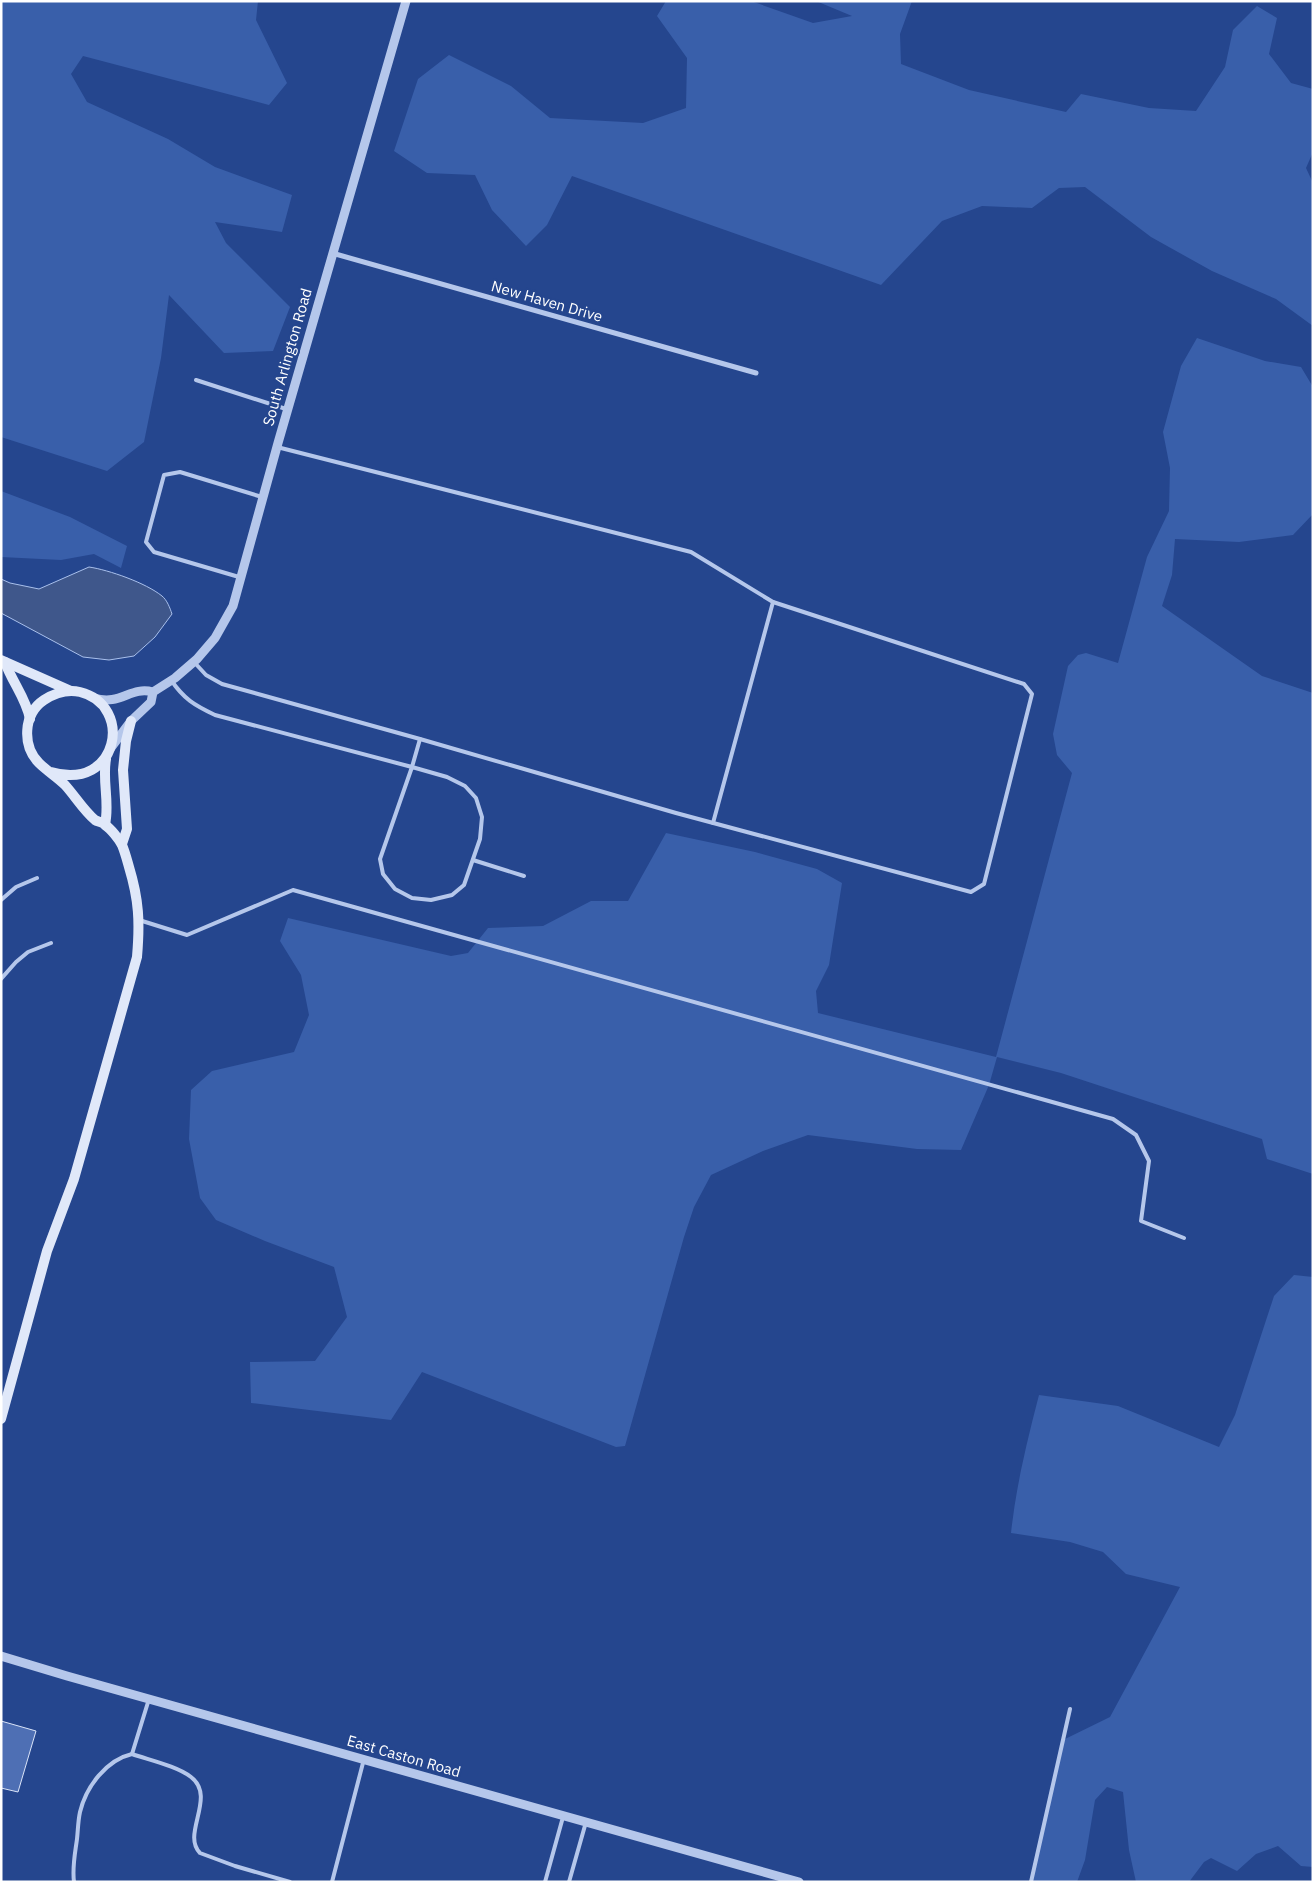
<svg xmlns="http://www.w3.org/2000/svg" width="1314" height="1883" font-family="'IBM Plex Sans',sans-serif">
<style>
.green{fill:#395faa}
.water{fill:#3f578b;stroke:#a9c0ec}
.building{fill:#4e6fb4;stroke:#dae4f8}
.lines{fill:none;stroke-linecap:round;stroke-linejoin:round}
.service{stroke:#b5c7eb;stroke-width:4}
.minor{stroke:#b5c7eb;stroke-width:5}
.tertiary{stroke:#b5c7eb;stroke-width:9}
.secondary{stroke:#e0e8f9;stroke-width:10}
.labels{text-anchor:middle;dominant-baseline:central;stroke-width:4.5;stroke-linejoin:round;paint-order:stroke}
.street-label{font-size:15px;fill:#fff;stroke:#25468e}
</style>
<rect width="100%" height="100%" fill="#25468e"/>
<g class="green">
<path d="M1,1H258L256,20L287,83L269,105L83,56L71,74L87,102L168,139L215,167L292,195L282,232L215,222L226,243L290,307L273,351L224,353L169,295L161,358L144,442L107,471L1,437Z"/>
<path d="M666,1H751L813,23L852,16L816,1H912L900,34L901,64L969,90L1066,112L1081,94L1149,108L1196,111L1225,67L1233,30L1257,6L1277,18L1269,54L1291,83L1313,89V152L1306,168L1313,183V326L1276,299L1212,271L1151,237L1085,187L1059,188L1032,208L982,206L942,221L881,285L572,176L547,225L526,246L492,210L475,175L427,173L394,151L418,79L449,55L511,86L550,118L643,123L686,108L687,58L657,16Z"/>
<path d="M1197,338L1265,361L1301,367L1313,387V514L1293,535L1239,542L1175,539L1172,575L1162,606L1262,676L1313,693V1174L1267,1159L1262,1139L1061,1073L997,1057L989,1085L961,1150L917,1149L808,1135L763,1151L711,1175L694,1207L684,1237L625,1446L616,1447L422,1372L391,1420L251,1403L250,1362L315,1361L347,1317L334,1267L265,1241L216,1220L200,1198L189,1139L191,1090L212,1071L294,1052L309,1015L301,975L280,941L288,918L451,956L468,953L488,928L543,926L591,901H628L666,833L755,852L817,869L842,883L829,965L816,991L818,1013L996,1057L1072,773L1057,755L1053,734L1068,666L1078,655L1086,653L1118,663L1147,557L1169,511L1170,468L1163,432L1181,366Z"/>
<path d="M1,491L70,517L127,546L121,568L94,554L61,560L1,557Z"/>
<path d="M1294,1275L1313,1277V1867L1301,1866L1278,1846L1256,1854L1237,1871L1211,1858L1204,1862L1189,1882H1136L1129,1850L1123,1792L1107,1787L1095,1800L1085,1860L1077,1882H1031L1063,1740L1110,1717L1180,1587L1126,1574L1103,1552L1070,1542L1011,1533C1016,1486 1027,1441 1039,1395L1118,1406L1219,1447L1235,1415L1274,1296Z"/>
</g>
<path class="water" d="M89,567C109,570 146,583 162,596C167,600 170,608 172,614L155,637L134,656L109,660L83,657L1,613V579L10,583L39,589Z"/>
<path class="building" d="M1,1721L36,1731L18,1792L1,1788Z"/>
<g class="lines">
<g class="service">
<path d="M196,380L286,409"/>
<path d="M239,577L154,552L146,542L164,475L180,472L262,497"/>
<path d="M194,662L206,675L222,684L420,739L676,813L971,892L984,884L1032,694L1024,684L773,602L691,552L277,447"/>
<path d="M171,680C184,699 194,705 215,715L412,767L447,777L465,786L476,798L482,817L480,839L464,885L452,895L431,900L412,898L395,889L383,874L380,859L412,767L420,739"/>
<path d="M713,823L773,602"/>
<path d="M473,860L524,876"/>
<path d="M1,900L16,887L37,878"/>
<path d="M139,920L187,935L293,890L1113,1119L1136,1135L1149,1161L1141,1221L1184,1238"/>
<path d="M1,979L16,962L28,952L51,943"/>
<path d="M132,1754L149,1699"/>
<path d="M74,1882C72,1867 75,1854 77,1839C78,1830 78,1821 80,1812C86,1787 106,1760 132,1754C149,1760 177,1766 191,1777C217,1797 181,1834 200,1853L235,1866L290,1882"/>
<path d="M332,1882L364,1759"/>
<path d="M545,1882L563,1817"/>
<path d="M569,1882L586,1822"/>
<path d="M1031,1882L1070,1709"/>
</g>
<path class="minor" d="M332,253L756,373"/>
<g class="tertiary">
<path d="M94,698C121,706 130,686 153,692"/>
<path d="M110,749L131,721L151,702L153,692L175,678L197,659L215,638L233,606L278,443L406,1"/>
<path d="M1,1656L67,1676L799,1882"/>
</g>
<g class="secondary">
<path d="M1,660L71,691"/>
<path d="M5,662C12,682 26,698 30,719"/>
<path d="M105,824C110,803 102,781 106,759"/>
<path d="M122,844L127,829L123,770L126,741L131,721"/>
<path d="M1,1419L47,1251L74,1179L137,957C140,922 139,900 129,867C127,860 125,852 122,845C119,839 111,829 105,825C103,822 98,822 95,820C84,811 75,796 65,785C57,777 47,771 39,763C22,746 23,714 44,700C55,693 67,689 80,692C134,705 119,792 51,772"/>
</g>
</g>
<g class="labels">
<g class="street-label">
<text transform="translate(547 301) rotate(16)">New Haven Drive</text>
<text transform="translate(287 357) rotate(-74)">South Arlington Road</text>
<text transform="translate(404 1756) rotate(16)">East Caston Road</text>
</g>
</g>
<rect width="1314" height="1883" fill="none" stroke="#ffffff" stroke-width="5"/>
</svg>
